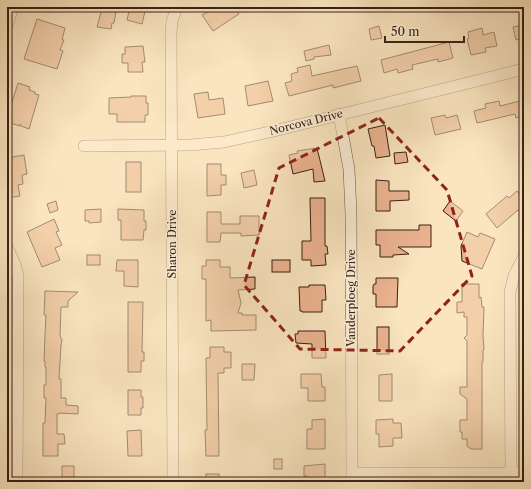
<svg xmlns="http://www.w3.org/2000/svg" width="531" height="489" font-family="'Libre Caslon Text',serif">
<style>
.building{fill:#ebb390;stroke:#372115}
.lines{fill:none;stroke-linecap:round;stroke-linejoin:round}
.minor-casing{stroke:#685240;stroke-width:12}
.minor{stroke:#fceed6;stroke-width:11}
.marked{fill:none;stroke:#8f2418;stroke-width:3;stroke-dasharray:8 5;stroke-linejoin:round}
.labels{text-anchor:middle;dominant-baseline:central;stroke-width:3;stroke-linejoin:round;paint-order:stroke}
.street-label{font-size:11px;fill:#372115;stroke:#fceed6}
</style>
<rect width="100%" height="100%" fill="#fae5c0"/>
<filter id="stains"><feTurbulence type="fractalNoise" baseFrequency=".005" numOctaves="4"/><feColorMatrix values="0 0 0 0 .2 0 0 0 0 .09 0 0 0 0 .02 0 0 0 .5 -.17"/></filter>
<radialGradient id="worn" r=".72"><stop offset=".6" stop-color="#630" stop-opacity="0"/><stop offset="1" stop-color="#630" stop-opacity=".3"/></radialGradient>
<g class="building">
<path d="M130,7H146L142,24L127,20Z"/>
<path d="M218,7H234L239,14L213,31L202,15Z"/>
<path d="M102,8L116,12L114,23H112L111,29L97,27Z"/>
<path d="M37,19L65,28L62,40H64L60,50L63,51L57,69L24,59Z"/>
<path d="M524,25V38L516,40L513,27Z"/>
<path d="M379,26L382,38L371,40L369,29Z"/>
<path d="M482,28L483,35L494,32L497,46L485,48L486,52L471,55L467,39L469,38L468,32Z"/>
<path d="M449,42L453,58L438,62V59L412,65L413,69L398,73L397,69L384,73L381,60Z"/>
<path d="M329,45L331,55L314,57V59L306,61L304,51Z"/>
<path d="M143,46L145,62H142L143,72H128V63H122V54H125V47Z"/>
<path d="M310,65L312,76L357,66L361,81L333,88V85L289,96L285,83L292,81L291,74L298,72L297,68Z"/>
<path d="M268,81L273,101L248,106L245,86Z"/>
<path d="M18,83L30,87L29,90L35,92V94L39,95L29,129L21,126L20,124V126L7,122V118Z"/>
<path d="M208,92L209,100L223,98L225,114L198,118L194,94Z"/>
<path d="M131,96H146V103H148V115H145V122H117V114H109V98L131,97Z"/>
<path d="M524,100V116L516,118L515,114L477,123L474,111L486,108L485,104L499,101L500,106Z"/>
<path d="M445,115L446,118L457,115L461,129L435,135L431,118Z"/>
<path d="M385,125L390,156L376,158L374,146H372L368,129Z"/>
<path d="M317,148L325,181L314,182L313,169L293,174L289,155L298,153L297,151Z"/>
<path d="M406,152L408,162L395,164L394,153Z"/>
<path d="M24,155L27,174L22,175L23,184L18,185L20,196L7,198V158Z"/>
<rect x="126" y="162" width="15" height="30"/>
<path d="M207,164H221V175H226V185H221V195L207,196Z"/>
<path d="M254,170L257,185L244,188L241,173Z"/>
<path d="M376,180L389,181V191H409V200L390,201V211H376Z"/>
<path d="M517,191L524,199V206L518,211V210L497,228L486,214L507,196L509,198Z"/>
<path d="M310,198H325V246H327L328,254H325L326,265L311,266V260H302V241H311Z"/>
<path d="M56,201L58,210L50,213L47,204Z"/>
<path d="M450,201L463,211L456,221L443,211Z"/>
<path d="M101,209V222L89,223V221H85V210Z"/>
<path d="M118,209L144,210V221H146V230H144L143,240H121V220H118Z"/>
<path d="M207,212H221V224H240V216H259V235L241,236V233H221L220,242H207Z"/>
<path d="M54,219L59,231L56,232L62,245L55,248L60,260L42,267L27,232Z"/>
<path d="M419,225H431V247H398L409,254L393,255V257H380V245H376V230H419Z"/>
<path d="M467,232L478,237L480,233L495,239L482,269L462,261L461,246Z"/>
<rect x="87" y="255" width="13" height="10"/>
<path d="M117,260H138V287L124,286V271H116Z"/>
<path d="M206,260H220V267H230V278L255,277V289L238,290L241,303L238,313H242V315H256V330L211,331V320L206,321V279H202V266H206Z"/>
<rect x="272" y="260" width="18" height="12"/>
<path d="M376,278H398L397,307H376V294H373V286L374,284H376Z"/>
<path d="M462,284H479V298L481,297L482,307H484L483,335L484,350H483V362H482V449H471L467,446V439H462V432H460V420H467V399L460,394V387H467V341L464,338L467,335V317H464V312L457,313V302H462Z"/>
<path d="M309,285H325L326,300H322V312H302V311H300L299,287H309Z"/>
<path d="M45,291L78,292L68,301V307H61L60,336L62,340L61,345L59,379H61V398H66V405L78,406V414L59,413V414H57V434H64L65,444H58V456H43V423H45L46,398H44V385H46V367H45V361H44L45,335L46,315H44Z"/>
<path d="M128,302H143L142,352H144V361H141V372H128Z"/>
<rect x="377" y="327" width="12" height="27"/>
<path d="M298,331H325L326,358H312V344L296,343L295,334H298Z"/>
<path d="M210,347H224V352H231V368H224V373H218L219,456H206L205,430H207L206,358H210Z"/>
<path d="M242,364H255L254,380H242Z"/>
<path d="M301,374H321L322,387H325V401H308V388H301Z"/>
<path d="M392,374V401H379V375Z"/>
<path d="M128,390H141V397H143V408H141V415H128Z"/>
<path d="M325,419V449H307V429H312V420Z"/>
<path d="M393,419V423H401L402,438H393V446L379,447V434H376V420Z"/>
<path d="M141,430L142,456H128L127,431Z"/>
<rect x="274" y="459" width="8" height="10"/>
<path d="M325,464V482L307,481V476H304V466Z"/>
<path d="M62,466H74V477L62,478Z"/>
<rect x="206" y="474" width="13" height="8"/>
</g>
<g class="lines">
<defs>
<g id="minor">
<path d="M7,25L13,7"/>
<path d="M339,114L349,169L351,214L352,482"/>
<path d="M84,146L191,145L224,142L274,131L524,69"/>
<path d="M7,247L15,264L18,276L17,482"/>
<path d="M7,394H18"/>
<path d="M352,473H524"/>
<path d="M173,482L171,32L172,21L177,7"/>
<path d="M511,482L510,292L514,276L524,256"/>
</g>
</defs>
<use href="#minor" class="minor-casing"/>
<use href="#minor" class="minor"/>
</g>
<path d="M0 0H531V489H0ZM379,118L447,190L472,276L400,351L300,349L244,285L279,168Z" fill="#fae5c0" fill-opacity=".55" fill-rule="evenodd"/>
<path class="marked" d="M379,118L447,190L472,276L400,351L300,349L244,285L279,168Z"/>
<g class="labels">
<g class="street-label">
<text transform="translate(306 122) rotate(-14)">Norcova Drive</text>
<text transform="translate(172 244) rotate(-90)">Sharon Drive</text>
<text transform="translate(351 298) rotate(-90)">Vanderploeg Drive</text>
</g>
</g>
<rect width="531" height="489" fill="none" stroke="#fae5c0" stroke-width="24"/>
<rect x="8" y="8" width="515" height="473" fill="none" stroke="#372115" stroke-width="2"/>
<rect x="12" y="12" width="507" height="465" fill="none" stroke="#372115"/>
<path d="M385 36v6h79v-6" fill="none" stroke="#372115" stroke-width="2"/>
<text x="391" y="36" font-size="12" fill="#372115" stroke="#fceed6" stroke-width="3" paint-order="stroke">50 m</text>
<rect width="100%" height="100%" filter="url(#stains)"/>
<rect width="100%" height="100%" fill="url(#worn)"/>
</svg>
